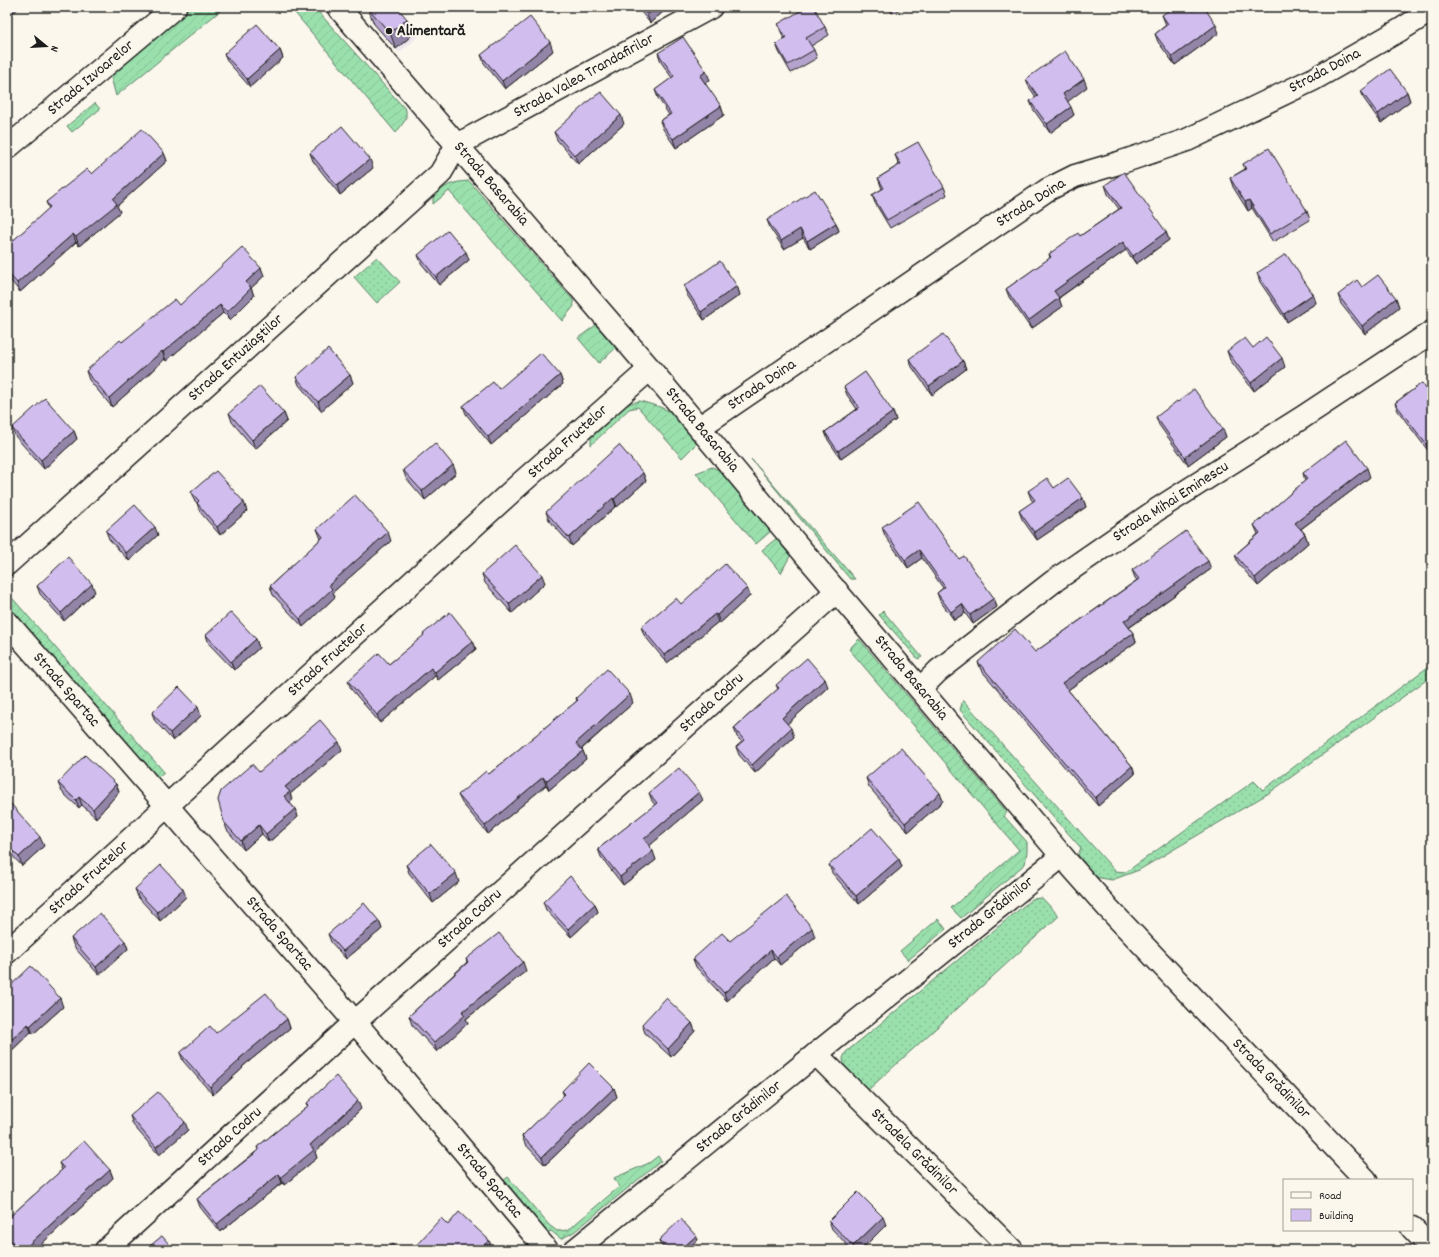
<svg xmlns="http://www.w3.org/2000/svg" width="1439" height="1257" font-family="Dekko,sans-serif">
<style>
.built{fill:#efe6ed}
.grass{fill:url(#grass-dots);stroke:#5b7e64}
.garden{fill:url(#garden-furrows);stroke:#5b7e64}
.lines{fill:none;stroke-linecap:round;stroke-linejoin:round}
.minor-casing{stroke:#1c1c1c;stroke-width:25}
.tertiary-casing{stroke:#1c1c1c;stroke-width:25}
.minor{stroke:#fbf7ec;stroke-width:22}
.tertiary{stroke:#fbf7ec;stroke-width:22}
.wall{fill:#b5a3cd;stroke:#1c1c1c}
.shaded-wall{fill:#9385a7;stroke:#1c1c1c}
.building{fill:#d2beee;stroke:#1c1c1c}
.poi-dot{fill:#1c1c1c;stroke:#fbf7ec;stroke-width:1.5}
.labels{text-anchor:middle;dominant-baseline:central;stroke-width:4;stroke-linejoin:round;paint-order:stroke}
.poi-label{font-size:16px;font-weight:bold;fill:#1c1c1c;stroke:#fbf7ec;text-anchor:start}
.street-label{font-size:16px;fill:#1c1c1c;stroke:#fbf7ec}
</style>
<defs>
<pattern id="grass-dots" width="8" height="8" patternUnits="userSpaceOnUse"><rect width="8" height="8" fill="#9ae0ad"/><path d="M2 2h.1M6 6h.1" fill="none" stroke="#84c094" stroke-width="1.8" stroke-linecap="round"/></pattern>
<pattern id="garden-furrows" width="10" height="10" patternUnits="userSpaceOnUse"><rect width="10" height="10" fill="#9ae0ad"/><path d="M-1 1l2-2M0 10L10 0M9 11l2-2" fill="none" stroke="#84c094"/></pattern>
</defs>
<rect width="100%" height="100%" fill="#fbf7ec"/>
<filter id="ink" filterUnits="userSpaceOnUse"><feTurbulence type="fractalNoise" baseFrequency=".025" numOctaves="2"/><feDisplacementMap in="SourceGraphic" scale="8" xChannelSelector="R" yChannelSelector="G"/><feConvolveMatrix kernelMatrix="1 2 1 2 8 2 1 2 1" color-interpolation-filters="sRGB"/></filter>
<g filter="url(#ink)">
<path class="built" d="M391,7L419,36L399,53L370,19Z"/>
<g class="grass">
<path d="M377,257L400,282L377,303L354,277Z"/>
<path d="M1432,664V676L1269,793L1139,870L1112,880L1095,877L1078,855L1081,848L960,710L963,700L1115,871L1126,872L1254,781L1263,790Z"/>
<path d="M1042,898L1059,916L867,1091L844,1067L843,1058L846,1052L1032,899Z"/>
</g>
<g class="garden">
<path d="M191,7H217L220,11L116,96L110,74Z"/>
<path d="M290,7H314L406,110V119L396,133Z"/>
<path d="M95,103L100,109L72,132L67,126Z"/>
<path d="M469,181L573,300L574,306L562,321L449,191L433,204V198C445,185 451,182 469,181Z"/>
<path d="M596,325L616,348L599,363L578,338Z"/>
<path d="M640,401L660,407L684,418L699,439L696,444L682,458L638,407L629,409L591,445V436L625,406L631,403Z"/>
<path d="M751,459L855,579H850Z"/>
<path d="M712,467L721,471L771,531L756,544L696,473Z"/>
<path d="M777,538L790,556L781,573L762,550Z"/>
<path d="M7,592L164,772L155,779L7,604Z"/>
<path d="M883,611L922,657L918,659L879,615Z"/>
<path d="M859,639L1007,812L1004,816L1027,842V852L1025,864L961,918L951,908L1019,850L849,649Z"/>
<path d="M938,919L946,929L908,960L900,951Z"/>
<path d="M658,1156L661,1161L574,1232L561,1239L551,1231L547,1233L503,1181L508,1177L549,1225L557,1231L568,1230L619,1187L614,1178L649,1163Z"/>
</g>
<g class="lines">
<defs>
<g id="minor">
<path d="M7,148L175,7"/>
<path d="M700,427L1047,190L1075,176L1122,162L1187,140L1314,79L1400,30L1432,10"/>
<path d="M7,564L440,174L457,145L711,7"/>
<path d="M7,622L355,1022L547,1250"/>
<path d="M920,689L938,671L1054,581L1158,509L1303,417L1432,332"/>
<path d="M1062,856L1108,908L1366,1180"/>
<path d="M7,952L522,482L650,369"/>
<path d="M816,1054L1012,1250"/>
<path d="M1412,1228L1432,1249"/>
<path d="M106,1250L355,1022L837,591"/>
</g>
<path id="tertiary" d="M338,7L650,369L809,559L1062,856L816,1054L575,1250"/>
</defs>
<use href="#minor" class="minor-casing"/>
<use href="#tertiary" class="tertiary-casing"/>
<use href="#minor" class="minor"/>
<use href="#tertiary" class="tertiary"/>
</g>
<g class="wall">
<path d="M637,7H669L650,23Z"/>
<path d="M889,7H904L892,13Z"/>
<path d="M1256,7H1265L1257,10Z"/>
<path d="M368,8L407,19L412,35L396,49L374,24Z"/>
<path d="M1193,11L1219,33L1175,65L1158,42L1155,34L1166,25L1162,15Z"/>
<path d="M778,24L825,27L829,35L811,46L814,50L817,58L791,73L779,52L776,44L784,39L781,32Z"/>
<path d="M280,50L283,58L250,87L228,62L224,54Z"/>
<path d="M553,51L505,89L484,63L481,55Z"/>
<path d="M658,53L710,80L705,83L724,115L676,148L663,129L660,121L669,115L658,98L655,90L672,78L661,62Z"/>
<path d="M1026,79L1087,87L1067,101L1074,115L1050,133L1033,109L1030,101L1036,97L1029,87Z"/>
<path d="M1361,91L1407,92L1410,101L1381,123L1364,99Z"/>
<path d="M624,124L578,164L557,140L554,132Z"/>
<path d="M164,153L167,161L117,206L120,212L79,246L76,242L20,292L7,276V246L49,209L46,202L92,174Z"/>
<path d="M310,153L373,168L340,195L313,161Z"/>
<path d="M895,155L944,187L947,195L890,228L875,203L872,195L882,189L878,178L899,165Z"/>
<path d="M1243,164L1307,211L1310,220L1273,242L1252,208L1248,211L1233,187L1230,178L1245,169Z"/>
<path d="M1105,185L1166,232L1169,240L1136,264L1126,250L1059,298L1062,307L1031,329L1009,297L1006,289L1050,258L1049,254L1080,236L1119,209L1108,194Z"/>
<path d="M767,220L836,223L839,231L810,249L803,238L784,249L770,228Z"/>
<path d="M466,252L469,260L439,285L421,263L418,255Z"/>
<path d="M261,268L264,276L251,288L254,296L230,320L223,313L166,361L165,359L112,407L89,380L86,371L122,342L180,305Z"/>
<path d="M1257,273L1313,294L1316,303L1287,322L1260,282Z"/>
<path d="M684,286H737L740,295L704,320L687,295Z"/>
<path d="M1362,287L1396,298L1399,307L1365,334L1341,304L1338,295Z"/>
<path d="M1253,348L1285,367L1254,391L1230,360L1227,351Z"/>
<path d="M909,359L963,361L966,369L932,395L912,367Z"/>
<path d="M350,375L353,383L321,411L299,385L296,377Z"/>
<path d="M560,375L563,384L491,445L466,414L463,406L499,389Z"/>
<path d="M1422,383L1429,452L1398,411L1395,403Z"/>
<path d="M844,387L893,412L896,420L841,459L828,440L825,432L857,409L847,395Z"/>
<path d="M229,413H284L287,421L255,449L232,422Z"/>
<path d="M1156,417L1223,429L1226,437L1188,465L1159,425Z"/>
<path d="M12,428L74,431L77,439L44,469L15,436Z"/>
<path d="M453,465L456,473L425,500L406,478L403,470Z"/>
<path d="M643,473L646,481L617,507L616,506L572,546L549,520L546,512Z"/>
<path d="M1303,473L1370,477L1301,529L1305,534L1308,543L1258,586L1238,563L1235,555L1258,534L1254,525L1305,481Z"/>
<path d="M1054,488L1083,498L1086,507L1037,540L1022,519L1019,511L1033,502L1031,499L1028,491Z"/>
<path d="M191,492L247,511L220,535L200,512L197,503L194,500Z"/>
<path d="M882,527L959,559L994,598L997,607L973,624L965,613L954,620L940,601L937,593L943,588L922,558L908,568L885,536Z"/>
<path d="M317,529L391,541L333,592L335,597L303,627L273,595L270,586L321,539Z"/>
<path d="M106,531L158,535L129,561L109,539Z"/>
<path d="M1211,569L1129,628L1133,633L1136,642L1068,690L1132,766L1135,774L1098,806L981,670L978,662L1035,652L1137,580L1135,578L1132,570Z"/>
<path d="M482,574L545,583L512,613L485,583Z"/>
<path d="M37,586L95,592L64,621L40,594Z"/>
<path d="M747,588L750,596L720,623L718,622L667,663L644,635L641,627L681,604Z"/>
<path d="M423,634L473,641L476,649L438,680L435,676L380,723L351,689L348,681L389,664L424,636Z"/>
<path d="M206,635L256,639L259,648L234,670L209,644Z"/>
<path d="M776,685L828,687L787,724L794,737L755,773L739,755L736,747L742,742L737,737L734,728L778,689Z"/>
<path d="M576,698L633,703L582,749L583,751L586,759L549,790L546,785L488,834L462,803L458,795L489,774L577,701Z"/>
<path d="M152,713L201,716L173,741L155,721Z"/>
<path d="M342,750L290,794L293,800L290,803L295,809L298,817L269,842L262,834L244,850L227,830L224,822L259,772Z"/>
<path d="M866,778L943,801L908,832L869,787Z"/>
<path d="M58,783L116,784L119,792L96,818L82,805L79,808L62,792Z"/>
<path d="M649,793L703,800L649,846L656,860L623,885L601,857L598,849L655,805L652,801Z"/>
<path d="M7,806L44,846L22,866L7,850Z"/>
<path d="M899,859L902,867L859,904L832,873L829,865Z"/>
<path d="M406,865L459,882L433,903L409,873Z"/>
<path d="M135,889L186,897L160,921L138,897Z"/>
<path d="M543,902L595,904L598,912L571,937L546,910Z"/>
<path d="M379,921L382,929L346,959L331,942L328,934Z"/>
<path d="M815,937L780,965L774,958L727,1001L696,967L693,959L730,941Z"/>
<path d="M71,938L125,941L128,949L99,975L74,947Z"/>
<path d="M466,959L526,971L466,1019L468,1023L437,1052L412,1025L409,1016L467,962Z"/>
<path d="M7,989L63,1007L33,1034L31,1032L7,1055Z"/>
<path d="M287,1019L290,1028L242,1067L243,1068L213,1095L183,1061L180,1053L216,1033Z"/>
<path d="M692,1023L695,1031L671,1057L645,1033L642,1024Z"/>
<path d="M614,1088L617,1097L545,1165L525,1144L522,1136L564,1096L562,1091Z"/>
<path d="M307,1103L361,1109L315,1152L317,1158L284,1185L282,1183L220,1232L200,1207L197,1199L258,1150L257,1147L308,1106Z"/>
<path d="M130,1116L188,1130L159,1155L133,1125Z"/>
<path d="M59,1163L110,1170L113,1178L35,1250H14L7,1242V1219L62,1170Z"/>
<path d="M829,1221L886,1225L861,1250H852L832,1229Z"/>
<path d="M696,1236L698,1240L686,1250H666L660,1244L659,1240Z"/>
</g>
<g class="shaded-wall">
<path d="M7,7H20L7,18Z"/>
<path d="M656,7H669L650,23L647,15Z"/>
<path d="M407,19L412,35L396,49L390,33Z"/>
<path d="M1216,25L1219,33L1175,65L1172,57Z"/>
<path d="M550,42L553,51L505,89L502,81Z"/>
<path d="M280,50L283,58L250,87L247,79Z"/>
<path d="M706,71L710,80L703,84L700,76Z"/>
<path d="M1084,79L1087,87L1066,103L1063,94Z"/>
<path d="M1407,92L1410,101L1381,123L1378,114Z"/>
<path d="M721,106L724,115L676,148L673,139Z"/>
<path d="M1071,107L1074,115L1050,133L1047,124Z"/>
<path d="M621,115L624,124L578,164L575,156Z"/>
<path d="M164,153L167,161L117,206L120,212L79,246L76,237L113,199Z"/>
<path d="M370,159L373,168L340,195L337,186Z"/>
<path d="M1249,200L1252,208L1248,211L1245,202Z"/>
<path d="M836,223L839,231L810,249L807,241Z"/>
<path d="M800,229L803,238L784,249L781,241Z"/>
<path d="M1166,232L1169,240L1136,264L1133,256Z"/>
<path d="M73,234L76,242L20,292L17,283Z"/>
<path d="M1123,242L1126,250L1057,299L1054,291Z"/>
<path d="M466,252L469,260L439,285L436,277Z"/>
<path d="M261,268L264,276L249,290L246,282Z"/>
<path d="M737,286L740,295L704,320L701,312Z"/>
<path d="M251,288L254,296L230,320L227,312Z"/>
<path d="M1313,294L1316,303L1287,322L1284,314Z"/>
<path d="M1059,298L1062,307L1031,329L1028,321Z"/>
<path d="M1396,298L1399,307L1365,334L1362,326Z"/>
<path d="M220,305L223,313L166,361L163,352Z"/>
<path d="M162,351L165,359L112,407L109,398Z"/>
<path d="M1282,358L1285,367L1254,391L1251,383Z"/>
<path d="M963,361L966,369L932,395L929,386Z"/>
<path d="M350,375L353,383L321,411L318,402Z"/>
<path d="M560,375L563,384L491,445L488,437Z"/>
<path d="M893,412L896,420L841,459L838,451Z"/>
<path d="M284,413L287,421L255,449L252,440Z"/>
<path d="M1223,429L1226,437L1188,465L1185,457Z"/>
<path d="M74,431L77,439L44,469L41,460Z"/>
<path d="M1432,439V450L1429,452L1426,444Z"/>
<path d="M453,465L456,473L425,500L422,491Z"/>
<path d="M1367,468L1370,477L1298,531L1295,523Z"/>
<path d="M643,473L646,481L617,507L614,499Z"/>
<path d="M7,492L9,499L7,501Z"/>
<path d="M613,498L616,506L572,546L569,538Z"/>
<path d="M1083,498L1086,507L1037,540L1034,532Z"/>
<path d="M244,502L247,511L220,535L217,527Z"/>
<path d="M155,527L158,535L129,561L126,553Z"/>
<path d="M388,532L391,541L333,592L335,597L303,627L300,619L329,585Z"/>
<path d="M1305,534L1308,543L1258,586L1255,578Z"/>
<path d="M919,550L922,558L908,568L905,560Z"/>
<path d="M1208,561L1211,569L1127,629L1124,621Z"/>
<path d="M542,575L545,583L512,613L509,604Z"/>
<path d="M92,584L95,592L64,621L61,613Z"/>
<path d="M747,588L750,596L720,623L717,615Z"/>
<path d="M994,598L997,607L973,624L970,615Z"/>
<path d="M962,604L965,613L954,620L951,612Z"/>
<path d="M715,614L718,622L667,663L664,655Z"/>
<path d="M1133,633L1136,642L1065,692L1062,683Z"/>
<path d="M256,639L259,648L234,670L231,662Z"/>
<path d="M473,641L476,649L438,680L435,672Z"/>
<path d="M431,668L435,676L380,723L377,715Z"/>
<path d="M825,679L828,687L785,726L782,718Z"/>
<path d="M630,694L633,703L579,751L576,743Z"/>
<path d="M198,707L201,716L173,741L170,733Z"/>
<path d="M791,728L794,737L755,773L752,765Z"/>
<path d="M339,742L342,750L290,794L293,800L287,805L284,796L285,787Z"/>
<path d="M583,751L586,759L549,790L546,781Z"/>
<path d="M1132,766L1135,774L1098,806L1095,798Z"/>
<path d="M543,777L546,785L488,834L485,826Z"/>
<path d="M116,784L119,792L96,818L93,809Z"/>
<path d="M699,792L703,800L647,848L644,839Z"/>
<path d="M940,793L943,801L908,832L905,823Z"/>
<path d="M79,797L82,805L79,808L76,800Z"/>
<path d="M295,809L298,817L269,842L266,834Z"/>
<path d="M259,825L262,834L244,850L241,841Z"/>
<path d="M40,837L44,846L22,866L19,857Z"/>
<path d="M653,851L656,860L623,885L620,877Z"/>
<path d="M899,859L902,867L859,904L856,896Z"/>
<path d="M456,873L459,882L433,903L430,894Z"/>
<path d="M183,889L186,897L160,921L157,912Z"/>
<path d="M595,904L598,912L571,937L568,929Z"/>
<path d="M379,921L382,929L346,959L343,951Z"/>
<path d="M812,928L815,937L780,965L777,957Z"/>
<path d="M125,941L128,949L99,975L96,967Z"/>
<path d="M771,950L774,958L727,1001L724,993Z"/>
<path d="M523,962L526,971L466,1019L468,1023L437,1052L434,1043L462,1012Z"/>
<path d="M60,998L63,1007L33,1034L30,1026Z"/>
<path d="M287,1019L290,1028L242,1067L243,1068L213,1095L210,1087L239,1059Z"/>
<path d="M692,1023L695,1031L671,1057L668,1049Z"/>
<path d="M28,1024L31,1032L7,1055V1044Z"/>
<path d="M614,1088L617,1097L545,1165L542,1157Z"/>
<path d="M358,1101L361,1109L315,1152L317,1158L284,1185L281,1177L310,1145Z"/>
<path d="M185,1122L188,1130L159,1155L156,1147Z"/>
<path d="M110,1170L113,1178L35,1250H23Z"/>
<path d="M279,1174L282,1183L220,1232L217,1224Z"/>
<path d="M883,1217L886,1225L861,1250H855L853,1246Z"/>
<path d="M696,1236L698,1240L686,1250H680Z"/>
<path d="M489,1240L492,1248L490,1250H479Z"/>
</g>
<g class="building">
<path d="M369,7H397L407,19L390,33L368,8Z"/>
<path d="M641,7H656L647,15Z"/>
<path d="M807,7H814L825,27L806,38L814,50L788,65L776,44L786,38L778,24Z"/>
<path d="M1174,7H1190L1193,11L1199,7H1204L1216,25L1172,57L1155,34L1168,24L1162,15Z"/>
<path d="M530,17L550,42L502,81L481,55Z"/>
<path d="M257,24L280,50L247,79L224,54Z"/>
<path d="M683,37L706,71L700,76L721,106L673,139L660,121L671,114L655,90L674,76L658,53Z"/>
<path d="M1065,51L1084,79L1063,94L1071,107L1047,124L1030,101L1038,96L1026,79Z"/>
<path d="M1390,69L1407,92L1378,114L1361,91Z"/>
<path d="M601,92L621,115L575,156L554,132L591,99Z"/>
<path d="M342,126L370,159L337,186L310,153Z"/>
<path d="M142,129L164,153L113,199L117,204L76,237L73,234L17,283L7,272V246L50,207L46,202L87,169L92,174Z"/>
<path d="M918,142L944,187L887,220L872,195L884,188L878,178L901,164L895,155Z"/>
<path d="M1269,148L1307,211L1270,234L1249,200L1245,202L1230,178L1246,169L1243,164Z"/>
<path d="M1124,172L1166,232L1133,256L1123,242L1054,291L1059,298L1028,321L1006,289L1051,257L1049,254L1078,233L1080,236L1121,208L1105,185Z"/>
<path d="M815,190L836,223L807,241L800,229L781,241L767,220Z"/>
<path d="M448,230L466,252L436,277L418,255Z"/>
<path d="M242,247L261,268L246,282L251,288L227,312L220,305L163,352L162,351L109,398L86,371L120,340L122,342L175,299L180,305Z"/>
<path d="M1286,254L1313,294L1284,314L1257,273Z"/>
<path d="M720,261L737,286L701,312L684,286Z"/>
<path d="M1378,275L1396,298L1362,326L1338,295L1357,280L1362,287Z"/>
<path d="M943,334L963,361L929,386L909,359Z"/>
<path d="M1266,337L1282,358L1251,383L1227,351L1245,338L1253,348Z"/>
<path d="M328,349L350,375L318,402L296,377Z"/>
<path d="M541,353L560,375L488,437L463,406L493,382L499,389Z"/>
<path d="M865,372L893,412L838,451L825,432L859,408L844,387Z"/>
<path d="M1422,383L1432,397V439L1426,444L1395,403Z"/>
<path d="M260,386L284,413L252,440L229,413Z"/>
<path d="M1194,389L1223,429L1185,457L1156,417L1177,401L1178,402Z"/>
<path d="M45,398L74,431L41,460L12,428Z"/>
<path d="M1346,440L1367,468L1295,523L1305,534L1255,578L1235,555L1260,533L1254,525L1307,479L1303,473Z"/>
<path d="M435,443L453,465L422,491L403,470Z"/>
<path d="M619,445L643,473L614,499L613,498L569,538L546,512Z"/>
<path d="M216,471L244,502L217,527L197,503L199,501L191,492Z"/>
<path d="M1047,478L1054,488L1068,478L1083,498L1034,532L1019,511L1035,500L1028,491Z"/>
<path d="M355,495L388,532L329,585L332,589L300,619L270,586L323,537L317,529Z"/>
<path d="M919,502L959,559L964,556L994,598L970,615L962,604L951,612L937,593L945,587L919,550L905,560L882,527Z"/>
<path d="M135,505L155,527L126,553L106,531Z"/>
<path d="M1186,531L1208,561L1124,621L1133,633L1062,683L1132,766L1095,798L978,662L1015,629L1035,652L1139,579L1132,570Z"/>
<path d="M515,545L542,575L509,604L482,574Z"/>
<path d="M68,557L92,584L61,613L37,586Z"/>
<path d="M725,564L747,588L717,615L715,614L664,655L641,627L676,598L681,604Z"/>
<path d="M231,612L256,639L231,662L206,635Z"/>
<path d="M450,612L473,641L435,672L431,668L377,715L348,681L379,653L389,664L424,635L423,634Z"/>
<path d="M807,658L825,679L782,718L791,728L752,765L736,747L744,740L734,728L779,688L776,685Z"/>
<path d="M607,669L630,694L576,743L583,751L546,781L543,777L485,826L458,795L486,771L489,774L578,700L576,698Z"/>
<path d="M179,687L198,707L170,733L152,713Z"/>
<path d="M320,720L339,742L285,787L290,792L284,796L295,809L266,834L259,825L241,841L224,822L218,800L221,791L252,764L259,772Z"/>
<path d="M901,748L940,793L905,823L866,778Z"/>
<path d="M85,755L116,784L93,809L79,797L76,800L58,783Z"/>
<path d="M679,768L699,792L644,839L653,851L620,877L598,849L657,803L649,793Z"/>
<path d="M10,803L40,837L19,857L7,845V806Z"/>
<path d="M872,828L899,859L856,896L829,865Z"/>
<path d="M431,844L456,873L430,894L406,865Z"/>
<path d="M161,865L183,889L157,912L135,889Z"/>
<path d="M570,876L595,904L568,929L543,902Z"/>
<path d="M786,896L812,928L777,957L771,950L724,993L693,959L722,933L730,941Z"/>
<path d="M364,903L379,921L343,951L328,934Z"/>
<path d="M100,913L125,941L96,967L71,938Z"/>
<path d="M499,933L523,962L462,1012L465,1015L434,1043L409,1016L468,962L466,959Z"/>
<path d="M31,966L60,998L30,1026L28,1024L7,1044V989Z"/>
<path d="M266,993L287,1019L239,1059L240,1060L210,1087L180,1053L210,1026L216,1033Z"/>
<path d="M666,998L692,1023L668,1049L642,1024Z"/>
<path d="M589,1063L614,1088L542,1157L522,1136L565,1094L562,1091Z"/>
<path d="M336,1076L358,1101L310,1145L314,1150L281,1177L279,1174L217,1224L197,1199L259,1150L257,1147L309,1105L307,1103Z"/>
<path d="M158,1092L185,1122L156,1147L130,1116Z"/>
<path d="M84,1141L110,1170L23,1250H19L7,1237V1219L64,1168L59,1163Z"/>
<path d="M858,1192L883,1217L853,1246L829,1221Z"/>
<path d="M459,1212L489,1240L479,1250H412L441,1218L448,1225Z"/>
<path d="M681,1219L696,1236L680,1250H668L659,1240Z"/>
<path d="M162,1236L174,1250H145Z"/>
<path d="M392,1244L397,1250H385Z"/>
</g>
</g>
<circle class="poi-dot" cx="389" cy="31" r="4"/>
<g class="labels">
<g class="poi-label">
<text x="397" y="31">Alimentară</text>
</g>
<g class="street-label">
<text transform="translate(1325 71) rotate(-28)">Strada Doina</text>
<text transform="translate(584 76) rotate(-29)">Strada Valea Trandafirilor</text>
<text transform="translate(91 78) rotate(-40)">Strada Izvoarelor</text>
<text transform="translate(491 184) rotate(49)">Strada Basarabia</text>
<text transform="translate(1031 203) rotate(-32)">Strada Doina</text>
<text transform="translate(236 358) rotate(-42)">Strada Entuziaștilor</text>
<text transform="translate(762 385) rotate(-34)">Strada Doina</text>
<text transform="translate(702 430) rotate(50)">Strada Basarabia</text>
<text transform="translate(568 442) rotate(-42)">Strada Fructelor</text>
<text transform="translate(1171 502) rotate(-33)">Strada Mihai Eminescu</text>
<text transform="translate(328 660) rotate(-42)">Strada Fructelor</text>
<text transform="translate(911 678) rotate(50)">Strada Basarabia</text>
<text transform="translate(66 690) rotate(49)">Strada Spartac</text>
<text transform="translate(712 703) rotate(-42)">Strada Codru</text>
<text transform="translate(89 878) rotate(-42)">Strada Fructelor</text>
<text transform="translate(991 913) rotate(-39)">Strada Grădinilor</text>
<text transform="translate(470 919) rotate(-42)">Strada Codru</text>
<text transform="translate(279 934) rotate(49)">Strada Spartac</text>
<text transform="translate(1271 1079) rotate(46)">Strada Grădinilor</text>
<text transform="translate(739 1117) rotate(-39)">Strada Grădinilor</text>
<text transform="translate(230 1137) rotate(-42)">Strada Codru</text>
<text transform="translate(914 1152) rotate(45)">Stradela Grădinilor</text>
<text transform="translate(489 1181) rotate(50)">Strada Spartac</text>
</g>
</g>
<rect width="1439" height="1257" fill="none" stroke="#fbf7ec" stroke-width="24"/>
<rect x="12" y="12" width="1415" height="1233" fill="none" stroke="#1c1c1c" stroke-width="1.5" filter="url(#ink)"/>
<rect x="1283" y="1179" width="130" height="52" fill="#fbf7ec" stroke="#a29f99"/>
<rect x="1291" y="1192" width="20" height="6" fill="#fbf7ec" stroke="#a29f99"/>
<text x="1319" y="1199" font-size="12" fill="#1c1c1c">Road</text>
<rect x="1291" y="1209" width="20" height="12" fill="#d2beee" stroke="#a29f99"/>
<text x="1319" y="1219" font-size="12" fill="#1c1c1c">Building</text>
<g transform="translate(46 46) rotate(108)" stroke="#fbf7ec" stroke-width="3" paint-order="stroke">
<path d="M0-3L7 15L0 10L-7 15Z" fill="#1c1c1c"/>
<text y="-6" font-size="11" font-weight="bold" text-anchor="middle" fill="#1c1c1c">N</text>
</g>
</svg>
